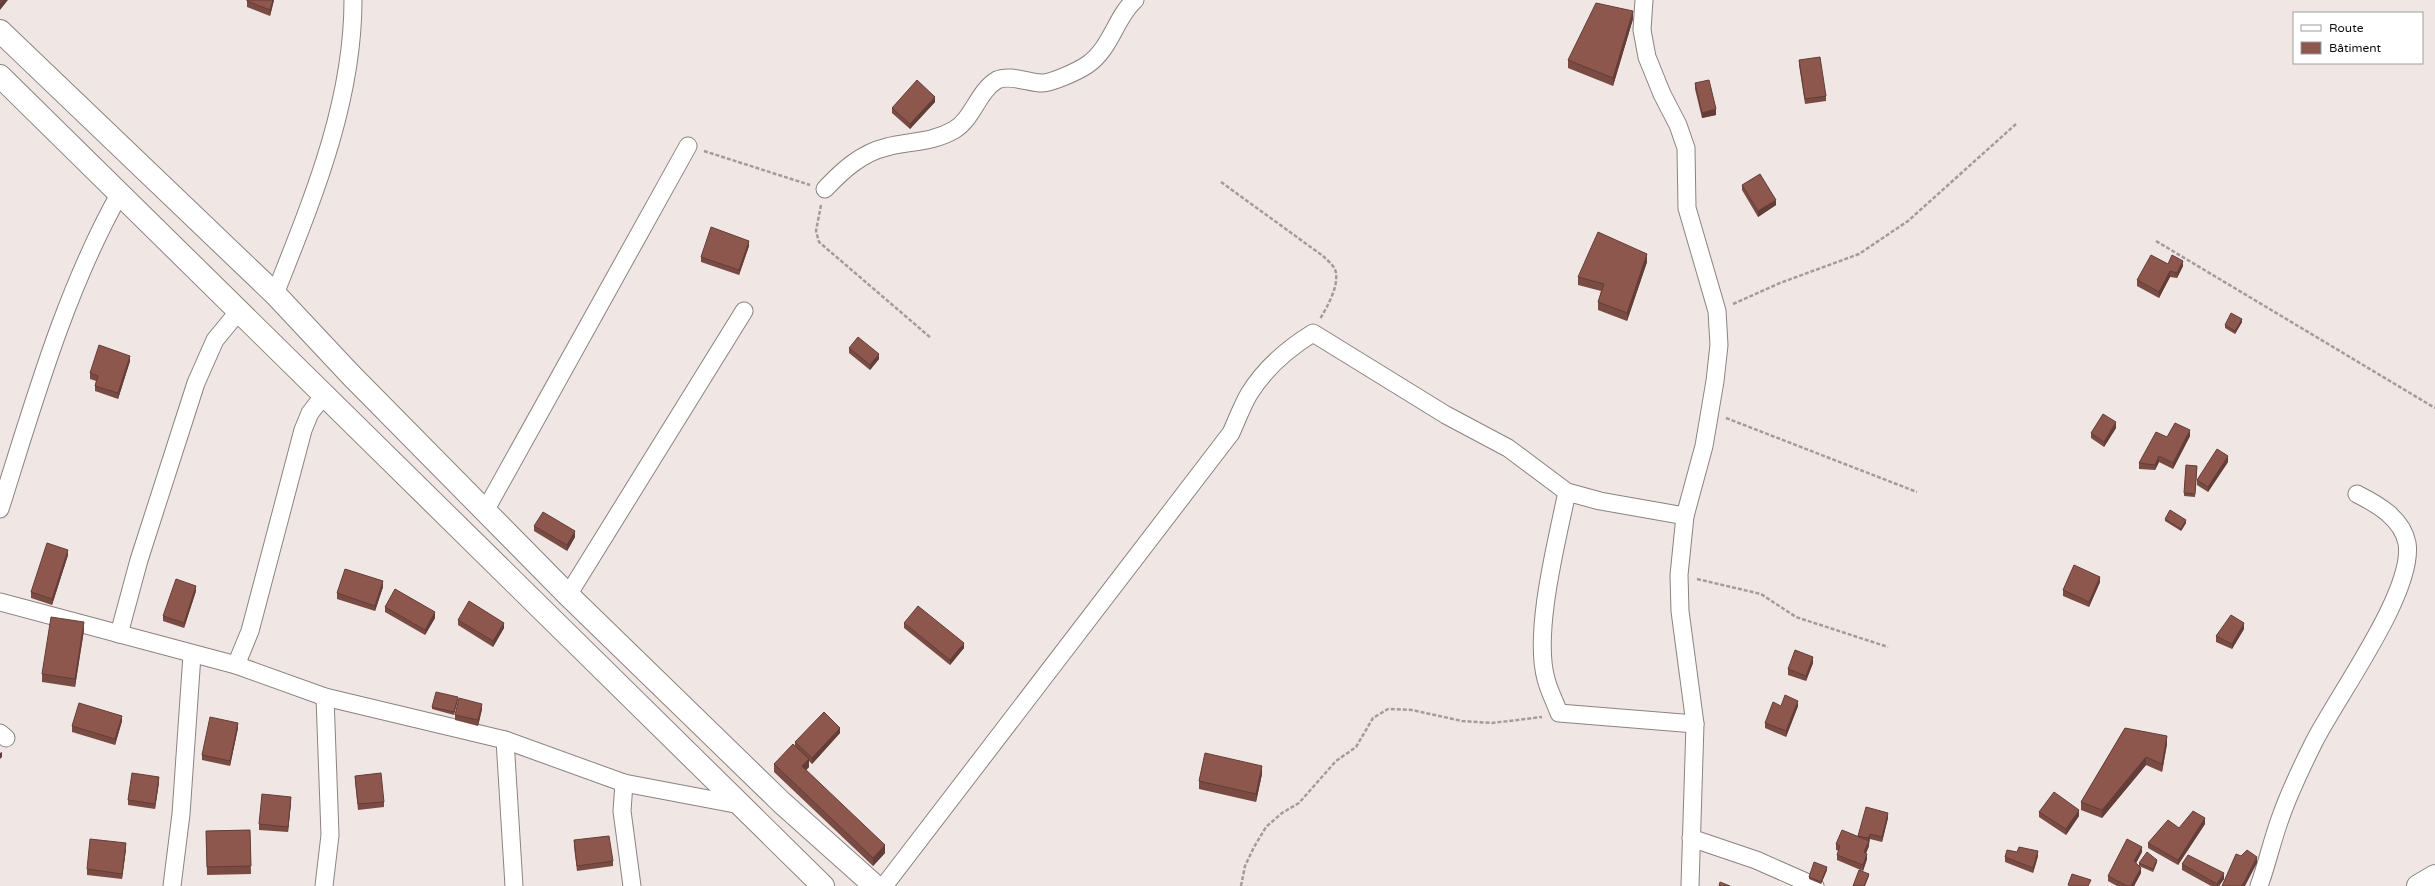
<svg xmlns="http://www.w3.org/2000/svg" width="2435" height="886" font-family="'Varela Round',sans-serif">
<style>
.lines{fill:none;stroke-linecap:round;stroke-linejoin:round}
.street-casing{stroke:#8b8381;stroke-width:19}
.secondary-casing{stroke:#8b8381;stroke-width:24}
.primary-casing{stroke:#8b8381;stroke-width:24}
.path{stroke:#a39c9b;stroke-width:2.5;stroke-dasharray:4 2;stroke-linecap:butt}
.street{stroke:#fff;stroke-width:17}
.secondary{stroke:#fff;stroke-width:22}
.primary{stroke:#fff;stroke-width:22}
.wall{fill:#794b43}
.shaded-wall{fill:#633d37}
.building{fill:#8d574e;stroke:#633d37}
</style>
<rect width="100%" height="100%" fill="#f0e7e5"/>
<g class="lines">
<defs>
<g id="street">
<path d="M1644,0L1642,30L1647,57L1662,94L1678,125L1686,148L1687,208L1717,311L1719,345L1715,381L1704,446L1685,516L1679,575L1680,611L1695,724L1690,886"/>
<path d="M825,189C842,171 861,153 887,147C910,141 931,143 954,130C973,119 978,91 997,80C1010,74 1029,83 1042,83C1052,83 1078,71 1087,65C1111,49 1116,16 1135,0"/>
<path d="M275,294C312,200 353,104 353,0"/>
<path d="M1567,492C1557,541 1533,632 1546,679C1549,691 1555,702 1559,713L1695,724"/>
<path d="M0,509C34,402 65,291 120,193"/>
<path d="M485,511L688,146"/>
<path d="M568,595L744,311"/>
<path d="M0,602L236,665L325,697L505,740L624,783L740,805"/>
<path d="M119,634L139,560L196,383L215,340L238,312"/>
<path d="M236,665L250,631L303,430L310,413L324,395"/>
<path d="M0,733L6,738"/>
<path d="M505,740L514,886"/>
<path d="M624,783L622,811L632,886"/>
<path d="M1691,838L1756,860L1815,886"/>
<path d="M172,886L181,814L192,655"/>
<path d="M324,886L330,835L325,697"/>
<path d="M884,886L1231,433C1237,420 1242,406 1249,394C1265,368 1287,349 1313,333L1446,415L1508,448L1567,492L1600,501L1685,516"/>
<path d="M2259,886C2267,864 2272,841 2280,819C2289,793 2302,766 2314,742C2337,696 2415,591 2407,543C2402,518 2377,504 2357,494"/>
</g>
<g id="secondary">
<path d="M0,31L275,294L350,374L568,595L781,802L875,886"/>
<path d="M0,76L823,886"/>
</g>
<path id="primary" d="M2418,886L2435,876"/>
</defs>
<use href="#street" class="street-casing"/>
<use href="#secondary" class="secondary-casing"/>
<use href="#primary" class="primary-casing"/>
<g class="path">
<path d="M704,151L810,185"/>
<path d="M1221,182L1323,256C1328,261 1336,267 1336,274C1338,288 1327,307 1320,319"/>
<path d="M821,205L816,231L819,242L931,338"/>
<path d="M2156,241L2435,408"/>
<path d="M1733,304L1780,283L1859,254L1908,221L2016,124"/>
<path d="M1726,418L1917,492"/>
<path d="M1697,579L1761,594L1796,617L1888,647"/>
<path d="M1241,886L1245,866L1254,847L1266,827L1282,813L1299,803L1336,761L1356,747L1373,718L1388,709L1412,710L1462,721L1492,723L1542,717"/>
</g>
<use href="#street" class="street"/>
<use href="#secondary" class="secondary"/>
<use href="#primary" class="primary"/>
</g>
<g class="wall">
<path d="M247,0H274L270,16L247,7Z"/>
<path d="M1633,19L1613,86L1568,68V60Z"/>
<path d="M1799,60L1826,96V101L1805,104L1799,65Z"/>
<path d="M1695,83L1716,115L1702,118L1695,89Z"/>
<path d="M935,102L910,129L892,113V108Z"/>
<path d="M1742,185L1776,205L1758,217L1742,190Z"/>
<path d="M749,246L739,275L701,262V257Z"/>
<path d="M1647,262L1627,321L1598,310V302L1601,291L1578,285V277Z"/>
<path d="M2168,264L2183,266L2177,278L2170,277L2159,298L2137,286V280Z"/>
<path d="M2242,322L2235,334L2225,328V325Z"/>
<path d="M849,348L879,359L870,370L849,353Z"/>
<path d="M130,361L118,399L95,391V386L96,381L90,379V373Z"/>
<path d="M2116,428L2104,447L2091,438V433Z"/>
<path d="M2190,436L2173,469L2159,462L2155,470L2139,469V463L2167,437Z"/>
<path d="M2228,462L2208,492L2197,485V480Z"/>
<path d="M2186,465L2197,466L2195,497L2184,496Z"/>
<path d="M2165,519L2186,523L2181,531L2165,521Z"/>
<path d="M534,526L575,537L567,551L534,531Z"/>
<path d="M68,555L52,605L31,598V592Z"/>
<path d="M2100,582L2089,607L2063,596V590Z"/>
<path d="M383,587L375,611L337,599V593Z"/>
<path d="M196,591L184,628L163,621V616Z"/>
<path d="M385,607L435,618L425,635L385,612Z"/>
<path d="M458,620L504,628L493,647L458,625Z"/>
<path d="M904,623L964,648L950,665L904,628Z"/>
<path d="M2244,629L2232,649L2216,642V636Z"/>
<path d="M84,630L75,687L42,682V674Z"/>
<path d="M1813,663L1806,681L1788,675V669Z"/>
<path d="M458,700L454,715L432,709V707Z"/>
<path d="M1781,706H1798L1786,737L1765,728V723Z"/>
<path d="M482,709L478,726L455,720V715Z"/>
<path d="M122,721L115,745L72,732V726Z"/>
<path d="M238,728L230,766L202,760V755Z"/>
<path d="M2125,728L2167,744L2162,772L2146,765L2102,818L2081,810V802Z"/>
<path d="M840,733L812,764L809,761V767L806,770L885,853L873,866L774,772V764L795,746V742Z"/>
<path d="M1262,774L1256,802L1199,789V781Z"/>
<path d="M355,776L384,802V807L358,810L355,781Z"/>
<path d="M159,782L155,809L128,805V800Z"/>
<path d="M291,802L288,832L259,830V824Z"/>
<path d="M2039,812L2079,816L2066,835L2039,817Z"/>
<path d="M1888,818L1882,842L1870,839L1869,843V846L1866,853L1867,859L1863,871L1837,860V855L1839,851L1836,850V844L1858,836Z"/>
<path d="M2205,824L2178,865L2148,848V843L2179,828Z"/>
<path d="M250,830L251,874L207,875L206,831Z"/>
<path d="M574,840L613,861V866L577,871L574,846Z"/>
<path d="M126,849L122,879L87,875V869Z"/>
<path d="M2017,852L2038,856L2033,873L2005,862V857Z"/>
<path d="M2142,852L2136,863L2141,873L2134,886H2117L2108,881V876Z"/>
<path d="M2157,862L2153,872L2139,866V863Z"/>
<path d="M2182,864L2224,879L2219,886H2211L2182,870Z"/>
<path d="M1827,870L1821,884L1809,879V877Z"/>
</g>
<g class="shaded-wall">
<path d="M3,0H8L0,10V4Z"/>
<path d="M273,0H274L270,16V10Z"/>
<path d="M1633,11V19L1613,86V78Z"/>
<path d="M935,97V102L910,129V124Z"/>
<path d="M1716,109V115L1702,118V113Z"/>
<path d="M1776,200V205L1758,217V211Z"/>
<path d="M749,241V246L739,275V270Z"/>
<path d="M1647,254V262L1627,321V313Z"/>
<path d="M2183,261V266L2177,278V273Z"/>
<path d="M2170,271V277L2159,298V292Z"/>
<path d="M2242,319V322L2235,334V331Z"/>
<path d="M879,354V359L870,370V365Z"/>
<path d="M130,356V361L118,399V393Z"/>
<path d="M2116,422V428L2104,447V442Z"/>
<path d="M2190,430V436L2173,469V463Z"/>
<path d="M2159,456V462L2155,470V465Z"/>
<path d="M2228,456V462L2208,492V487Z"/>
<path d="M2186,520V523L2181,531V529Z"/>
<path d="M575,531V537L567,551V545Z"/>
<path d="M68,550V555L52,605V599Z"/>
<path d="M2100,577V582L2089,607V602Z"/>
<path d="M383,581V587L375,611V606Z"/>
<path d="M196,586V591L184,628V623Z"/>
<path d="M435,612V618L425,635V630Z"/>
<path d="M84,622V630L75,687V679Z"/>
<path d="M504,623V628L493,647V641Z"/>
<path d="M2244,623V629L2232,649V644Z"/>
<path d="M964,643V648L950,665V660Z"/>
<path d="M1813,657V663L1806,681V676Z"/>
<path d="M1798,701V706L1786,737V731Z"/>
<path d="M482,704V709L478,726V720Z"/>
<path d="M122,716V721L115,745V739Z"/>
<path d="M238,723V728L230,766V761Z"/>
<path d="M840,728V733L812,764V758Z"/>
<path d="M2167,736V744L2162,772V764Z"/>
<path d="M2,752V757L0,759V753Z"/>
<path d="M2146,757V765L2102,818V810Z"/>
<path d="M809,759V767L802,774V766Z"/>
<path d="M1262,766V774L1256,802V794Z"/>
<path d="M159,777V782L155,809V804Z"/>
<path d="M291,797V802L288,832V827Z"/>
<path d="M2079,810V816L2066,835V829Z"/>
<path d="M1888,813V818L1882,842V837Z"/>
<path d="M2205,818V824L2178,865V860Z"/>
<path d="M1870,834L1869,846L1864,858V852L1868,842V838Z"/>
<path d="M126,843V849L122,879V874Z"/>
<path d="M885,845V853L873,866V858Z"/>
<path d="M2142,847V852L2134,867V861Z"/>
<path d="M2038,851V856L2033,873V868Z"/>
<path d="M1867,854V859L1863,871V865Z"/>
<path d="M2257,857V863L2245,886H2242Z"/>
<path d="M2157,860V862L2153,872V869Z"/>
<path d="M1827,867V870L1821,884V882Z"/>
<path d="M2141,868V873L2134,886H2131Z"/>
<path d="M2224,873V879L2219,886H2217V884Z"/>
<path d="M1869,874V876L1865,886H1864Z"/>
</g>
<g class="building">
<path d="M0,0H3L0,4Z"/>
<path d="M247,0H273L270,10L247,1Z"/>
<path d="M1596,3L1633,11L1613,78L1568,60Z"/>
<path d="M1820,57L1826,96L1805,99L1799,60Z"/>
<path d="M917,80L935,97L910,124L892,108Z"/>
<path d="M1709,80L1716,109L1702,113L1695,83Z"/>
<path d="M1760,174L1776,200L1758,211L1742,185Z"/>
<path d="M711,227L749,241L739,270L701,257Z"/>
<path d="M1598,232L1647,254L1627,313L1598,302L1604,284L1578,277Z"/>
<path d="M2151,255L2168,264L2172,255L2183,261L2177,273L2170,271L2159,292L2137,280Z"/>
<path d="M2231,313L2242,319L2235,331L2225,325Z"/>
<path d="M858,337L879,354L870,365L849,348Z"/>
<path d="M99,345L130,356L118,393L95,386L98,376L90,373Z"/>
<path d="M2103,414L2116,422L2104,442L2091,433Z"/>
<path d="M2175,423L2190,430L2173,463L2159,456L2155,465L2139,463L2156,432L2167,437Z"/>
<path d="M2217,449L2228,456L2208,487L2197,480Z"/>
<path d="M2186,465L2197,466L2195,494L2184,493Z"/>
<path d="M2170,510L2186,520L2181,529L2165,519Z"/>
<path d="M543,512L575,531L567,545L534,526Z"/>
<path d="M47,543L68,550L52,599L31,592Z"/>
<path d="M2074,565L2100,577L2089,602L2063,590Z"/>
<path d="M345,569L383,581L375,606L337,593Z"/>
<path d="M176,579L196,586L184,623L163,616Z"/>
<path d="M395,589L435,612L425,630L385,607Z"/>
<path d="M469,601L504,623L493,641L458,620Z"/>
<path d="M918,606L964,643L950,660L904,623Z"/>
<path d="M2231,615L2244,623L2232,644L2216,636Z"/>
<path d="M51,617L84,622L75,679L42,674Z"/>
<path d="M1795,650L1813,657L1806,676L1788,669Z"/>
<path d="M436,692L458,697L454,712L432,707Z"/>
<path d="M1785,695L1798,701L1786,731L1765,723L1773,702L1781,706Z"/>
<path d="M459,698L482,704L478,720L455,715Z"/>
<path d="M79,703L122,716L115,739L72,726Z"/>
<path d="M824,712L840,728L812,758L795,742Z"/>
<path d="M210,717L238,723L230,761L202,755Z"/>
<path d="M2125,728L2167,736L2162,764L2146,757L2102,810L2081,802Z"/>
<path d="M793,744L809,759L802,766L885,845L873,858L774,764Z"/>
<path d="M1205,753L1262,766L1256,794L1199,781Z"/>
<path d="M132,773L159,777L155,804L128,800Z"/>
<path d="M381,773L384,802L358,804L355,776Z"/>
<path d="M2054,792L2079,810L2066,829L2039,812Z"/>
<path d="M262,794L291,797L288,827L259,824Z"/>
<path d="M1866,807L1888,813L1882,837L1870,834L1868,838L1858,836Z"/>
<path d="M2193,811L2205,818L2178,860L2148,843L2168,820L2179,828Z"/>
<path d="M250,830L251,866L207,867L206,831Z"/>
<path d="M1842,830L1869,841L1864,852L1867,854L1863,865L1837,855L1840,846L1836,844Z"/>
<path d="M609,836L613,861L577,866L574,840Z"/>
<path d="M90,839L126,843L122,874L87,869Z"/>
<path d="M2127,839L2142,847L2134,861L2141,868L2131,886H2127L2108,876Z"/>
<path d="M2019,847L2038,851L2033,868L2005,857L2007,850L2017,852Z"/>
<path d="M2247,850L2257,857L2242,886H2222L2236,854L2241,856Z"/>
<path d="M2147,852L2157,860L2153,869L2139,863Z"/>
<path d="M2188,855L2224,873L2217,884L2182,864Z"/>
<path d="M1814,862L1827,867L1821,882L1809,877Z"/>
<path d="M1859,870L1869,874L1864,886H1853Z"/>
<path d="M2072,874L2091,880L2088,886H2071L2068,885Z"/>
<path d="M1720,882L1730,886H1719Z"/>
</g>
<rect x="2293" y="12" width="130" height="52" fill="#ffffff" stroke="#9f9e9e"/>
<rect x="2301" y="25" width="20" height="6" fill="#ffffff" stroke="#9f9e9e"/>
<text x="2329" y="32" font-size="12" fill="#100d0d">Route</text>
<rect x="2301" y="42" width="20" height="12" fill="#8d574e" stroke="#9f9e9e"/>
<text x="2329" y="52" font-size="12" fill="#100d0d">Bâtiment</text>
</svg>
